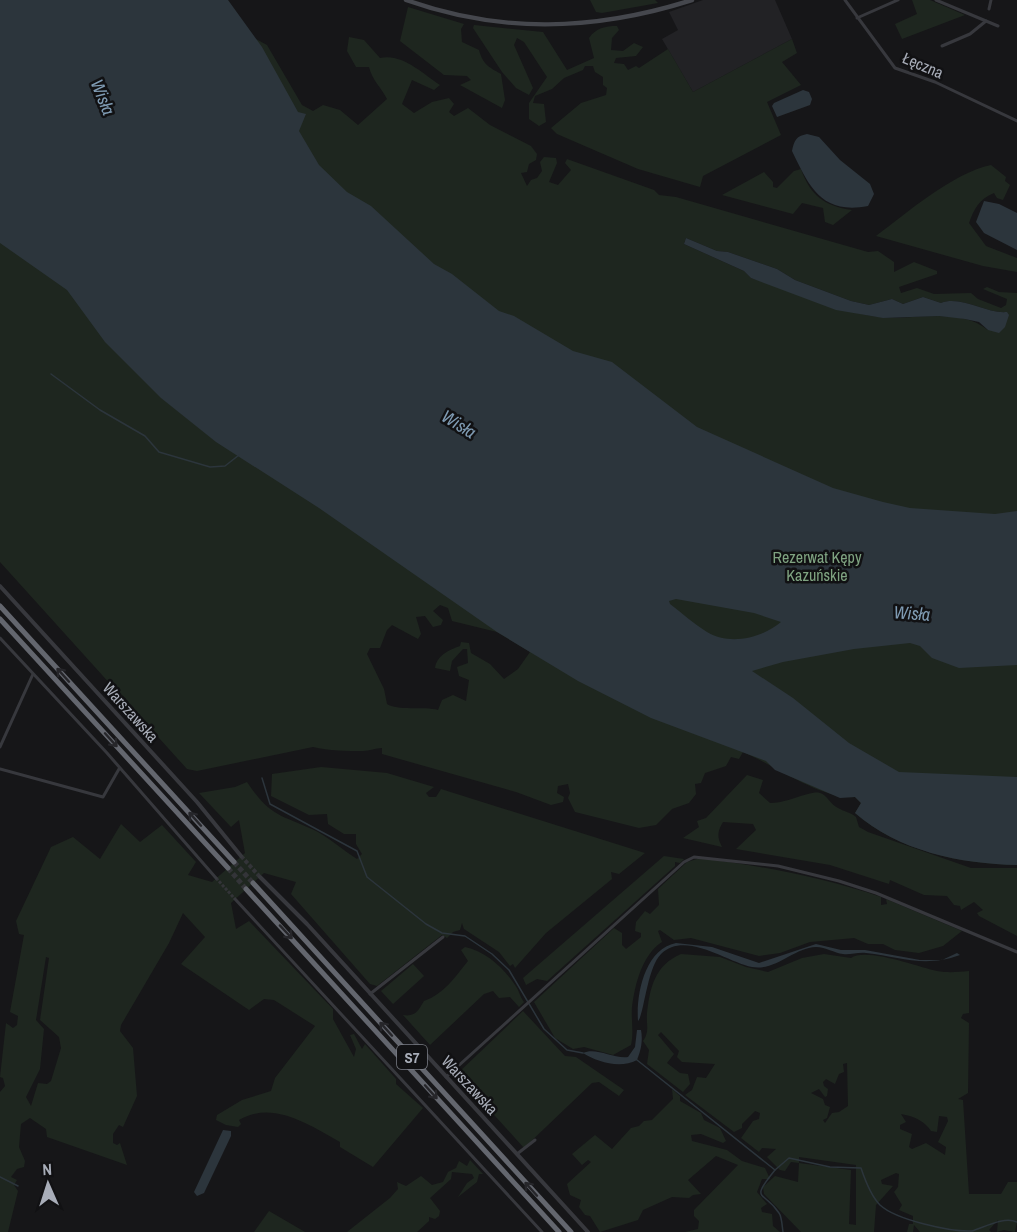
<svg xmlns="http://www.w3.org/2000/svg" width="1017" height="1232" font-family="'Archivo Narrow',sans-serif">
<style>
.built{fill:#222225}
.green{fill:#1e261f;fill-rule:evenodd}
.water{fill:#2c353c;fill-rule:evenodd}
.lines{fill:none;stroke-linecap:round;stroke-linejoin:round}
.stream{stroke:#2c353c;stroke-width:1.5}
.minor-tunnel{stroke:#333438;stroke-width:3;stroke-dasharray:3 1.5;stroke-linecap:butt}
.tertiary-tunnel{stroke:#333438;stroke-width:4;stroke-dasharray:4 2;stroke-linecap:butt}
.motorway-tunnel{stroke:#333438;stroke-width:5;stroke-dasharray:5 2.5;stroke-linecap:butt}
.minor{stroke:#37383d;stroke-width:3}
.tertiary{stroke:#37383d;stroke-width:4}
.secondary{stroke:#45474d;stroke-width:4.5}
.motorway{stroke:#63666e;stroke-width:5}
.oneway{stroke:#26262a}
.labels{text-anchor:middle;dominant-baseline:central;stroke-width:5;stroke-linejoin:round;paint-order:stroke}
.shield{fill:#111113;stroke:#7b7e86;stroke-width:1.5}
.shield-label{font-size:15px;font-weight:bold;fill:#a8adb8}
.street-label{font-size:16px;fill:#a8adb8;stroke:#111113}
.park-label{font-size:16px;fill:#7fa381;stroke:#111113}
.water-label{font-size:18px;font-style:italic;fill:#7f9bb3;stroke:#111113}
</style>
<rect width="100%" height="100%" fill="#161618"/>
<path class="built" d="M703,0H775L792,39L693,92L662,39L678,30L669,12Z"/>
<g class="green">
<path d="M0,0L232,26L267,45L302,105L313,111L323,105L340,110L358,125L387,99C381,87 372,80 369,67H356L347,51L349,37L364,40L380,58C402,53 422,73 440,85L434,90L412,80L402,104L414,113L432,102L449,98L454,104L449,112L454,116L468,108L490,125L531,146L537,154L536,160L529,164L527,172L521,173L527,186L531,180L537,178L542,171L540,162L544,157L556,158L557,163L549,182L558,185L571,170L565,163L567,159L654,190L659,195L676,197L868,252L878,251L894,262V272L914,262L937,271V274L899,287L901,293L917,288L934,294L971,293L978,299L1001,308L1006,305L1007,299L983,289L987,287L999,292L1017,293V865C961,864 898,851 855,813L861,803L855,797C822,800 774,765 743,752L739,759L731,757L726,766L705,773L701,783L695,784L696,794L689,803L672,809L656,825L639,828L575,812L568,798L570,793L568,784L558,786L557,793L564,797L563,802L551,805L516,792L382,754V748C375,748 370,751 363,751C347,751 329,751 313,747L197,771L187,769L0,562ZM686,238L717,251L728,252L777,269L795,280L851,301L869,305L892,299L903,304L923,297L941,303C961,295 986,314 1007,312L988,330C958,306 915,321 880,317C835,312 794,290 751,278L744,271L684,244ZM440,605L448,608L452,621L497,632L530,652L518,669L504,679L490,664L471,653L469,643L461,642L460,646C449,650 437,655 435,668L450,671L452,661L463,649H467L468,663L457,667L459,676L469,680L466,701L453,695L442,700L438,710C424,706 397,711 387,704L384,689L367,654L370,648H380L387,630L392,625L418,639L421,634L416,617L425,616L433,627L441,625L443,620L433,611Z"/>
<path d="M590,0H655L658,3L602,13L596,12Z"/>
<path d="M912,0H930L965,15L902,39L895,24L917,14Z"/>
<path d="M408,7L464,24L461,29L462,42L479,50C483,65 489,67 501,74L505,100L502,108L460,85L471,80L467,76L444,75L400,41Z"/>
<path d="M474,25L543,32L567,70L594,58L589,38C596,28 605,26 617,26L619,30L612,38L611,50L623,51L634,43L643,47L636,56L616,58L614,63L624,64L628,70L636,66L639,68L668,49L693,92L792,39L797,53L782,62L801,85L767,102L781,135L703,176L700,187L638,169L557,134L551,128L581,103L606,95L607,88L603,85V77L595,72L593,66H585L583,70L564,78L552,89L535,96L533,103L544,104L546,122L539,126L529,119V103L547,77L524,42L517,38L514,45L533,88L529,95L516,88L502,72L473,28Z"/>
<path d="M991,165L1006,177L1005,181L1010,185L1003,200L997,198L994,193C979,199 974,209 969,223L986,246L1017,258V272L983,266L876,236C908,212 953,173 991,165Z"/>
<path d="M801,169C810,195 824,206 852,210L833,225L825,222L823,208L802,203L793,214L722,195L764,172L773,182V187L777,188L794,171Z"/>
<path d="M321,767L387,773L434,787L426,793L429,797H436L441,789L645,853L619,874L611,872L612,879L546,933L515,968L513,964L510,966L499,952L464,929L462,923L460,930L453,932L447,938L442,935L377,986L370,984L291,894L296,882L264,873L231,903L236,929L249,921L333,1009V1019L354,1057L356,1049L350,1035L354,1034L362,1049L365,1044L396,1079V1084L423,1108L373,1167L340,1147V1142C309,1125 273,1100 239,1120L241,1124L238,1127L226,1125L216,1120L217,1115L242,1100L271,1091L275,1078L315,1026L274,1000L264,999L249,1010L181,964L205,937L183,913L169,943L121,1025L120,1031L133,1048L137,1096L123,1127L119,1125L113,1134V1143L117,1145L120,1143L127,1165L47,1137L46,1129L30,1118L21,1124L19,1147L25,1161L24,1167L17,1169L11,1177L17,1180L14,1185L18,1191L8,1232H0V1092L5,1086L3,1078L0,1077L6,1023L13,1028L17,1025L18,1016L10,1012L24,935L19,934L16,921L51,847L73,837L100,859L121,824L140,842L162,825L196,862L188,875L212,882L245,853L239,820L231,827L199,793L235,787L247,782C272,819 281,814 318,832C332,840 344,851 357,859L362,854L356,844V834H344L328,824L327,814L309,815L271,796L272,774ZM46,957L49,958L40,1020L59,1037L61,1048L51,1081L47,1084L38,1083L31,1106L26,1097L40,1069L44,1029L36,1020Z"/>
<path d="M747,775L763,780L759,793L770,803C786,804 810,790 820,793C827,795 831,805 838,808C845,812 850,812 856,817L859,827L868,832L971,868H1017V936L979,916L977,913L983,910L974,902L961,910L960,906L954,905L947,896L924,895L890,880L889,884L830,865L736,849L756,830L753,824L723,822C717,832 717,837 722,847L683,838L699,827L697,821L706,818Z"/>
<path d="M664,856L684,859L680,863L675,862V866L547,981L537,979L526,985L523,978Z"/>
<path d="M700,858C762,866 821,877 881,897V905L887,904L886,899L962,931L943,946L919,953L895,950L883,944H868L854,938L810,942L780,953L759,956L691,938L674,940L660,930L658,931L662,942C642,955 635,984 632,1007C631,1020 634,1032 631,1045L613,1055L584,1047L573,1049L555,1038L534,1002L614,928L622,933V945L626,949L641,937V933L635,931L636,922L645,911L650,914L659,905L658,889L687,862Z"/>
<path d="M465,947C485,951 504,968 515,985C519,990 520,997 524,1002L519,1007L510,997L499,998L493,991L484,994L430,1045L403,1015C415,1017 418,1011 424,1001C444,994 455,977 468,961L461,950Z"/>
<path d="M681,954L720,957L746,967L768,972L802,958L824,954L851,958C866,947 918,967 937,971C948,973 958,972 969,971V1013L963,1014L961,1018L969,1023L968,1093L958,1099L963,1100L969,1194H1001L1008,1182H1017V1163V1222L1015,1232L1004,1230L997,1232L998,1220L989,1230L991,1232H920L914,1225L913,1232H907L909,1224H913V1216L899,1210L902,1205L894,1192L898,1187L899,1174L896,1173L881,1180L882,1184L893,1186L876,1205L874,1232H801L764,1194L763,1187L775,1176L798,1182L799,1163L791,1162L785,1171L780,1170L767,1157L776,1149L762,1148L759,1152L741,1138L753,1121L759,1119L760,1113L755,1111L742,1124V1128L734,1132L685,1095L692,1090L697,1077L706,1078L715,1064L682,1062L677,1057L679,1051L661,1032L658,1035L674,1054L667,1063L680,1073L688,1074L690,1084L683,1092L647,1064L649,1050L643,1041C650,1031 646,1025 647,1013C650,987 655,965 681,954ZM847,1063L848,1106L839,1112L832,1113L825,1123L823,1120L827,1118L830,1107L825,1105L823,1099L811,1093L819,1089L825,1097L827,1096L828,1089L824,1086L823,1082L826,1079L835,1084L839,1074L844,1072L843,1064ZM901,1114C913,1116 925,1121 931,1131L937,1132L939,1116L947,1117L948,1121L938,1142L946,1147L945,1155L926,1143L912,1149L909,1147L912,1134L900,1129V1125L906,1122ZM799,1157L856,1165V1225L849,1224L851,1170L799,1163Z"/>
<path d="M413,964L424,976L393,1004L381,991Z"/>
<path d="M523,1011L565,1056L576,1057L624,1090L619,1096L599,1082L592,1083L524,1148L457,1074Z"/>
<path d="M672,1089L680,1096V1101L701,1113L704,1120L720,1128L726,1141L723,1143L701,1134L691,1135L692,1141L727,1150L742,1161L765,1168L770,1179H762L757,1192L767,1204L761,1208L762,1212L772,1214L773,1226L780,1232H685L698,1229L699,1221L694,1216V1210L738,1165L716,1156L688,1180L701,1194L693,1195L689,1198L672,1197L643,1210L638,1220L600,1232L590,1216L585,1215L579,1207L581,1200L570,1195L567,1184L591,1162L588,1160L582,1165L572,1154L595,1135L612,1149L631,1128L639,1126L644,1121L652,1120L673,1099Z"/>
<path d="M470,1160L483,1174H479L477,1182L458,1197L467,1183L474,1178L472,1174L452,1172L451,1179L430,1198L440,1211L439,1216L435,1219L429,1217V1221L417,1232H347L390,1198L398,1189L397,1182L406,1186L421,1176L432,1185L443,1182L448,1172L456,1168L459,1161L467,1166Z"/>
<path d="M269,1211L305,1232H254Z"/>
</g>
<g class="water">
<path d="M0,0H228L262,47L298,112L306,114L299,131L319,165L347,192L371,206L434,264L452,274L499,311L514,316L573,351L612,362L697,427L833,488L883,502L910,508L995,514L1017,511V665L959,668L932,658L920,646L910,643L854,649L783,662L752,671L793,698L849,743L899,772L1017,777V865C961,864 898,851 855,813L861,803L855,797L840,798L775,770L766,761L651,718L578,681L497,632L319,508L216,442L161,398L105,342L67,290L0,243ZM676,599L754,613L781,622C762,638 730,646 707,632C694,624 682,613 670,604L669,601Z"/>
<path d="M803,90L809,92L812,99L810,105L777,117L772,106L774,103Z"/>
<path d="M807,134L819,137L840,160L870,184L874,194L868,206C821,215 809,186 792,151C794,141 796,136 807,134Z"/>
<path d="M984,201L999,204L1017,213V250L984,233L976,222Z"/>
<path d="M686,238L717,251L728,252L777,269L795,280L851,301L869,305L892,299L903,304L923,297L941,303C961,295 986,314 1007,312L1009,315L1005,327L999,333L988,330L979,322L965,319L939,316L883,318L836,310L751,278L744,271L684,244Z"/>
<path d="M676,943L712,947L759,963L816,944L841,950H865L920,960H942L957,953L960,955C924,968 901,957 866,953C858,952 850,955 843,954C834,953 826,947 816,947C793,948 777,971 752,967C727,962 685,930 661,954C647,968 644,1015 638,1021C636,994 645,949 676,943Z"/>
<path d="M637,1030H641C643,1041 641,1050 637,1060C620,1069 597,1062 583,1053C596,1047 613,1059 628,1057L635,1047Z"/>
<path d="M223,1130L231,1131V1136L204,1193L197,1196L194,1192Z"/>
</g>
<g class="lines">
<g class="stream">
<path d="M51,374L100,410L145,436L159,452L210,467L225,466L239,455"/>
<path d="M262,778L270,804L357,851L367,877L426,924L442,933L465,936L492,954L509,970L544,1029L567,1050L583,1053"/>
<path d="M637,1060L775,1170C749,1202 764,1190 779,1213C782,1217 782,1226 783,1232"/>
<path d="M775,1170L789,1158L830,1167L861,1168C865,1180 871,1196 880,1205C896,1220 951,1232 972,1231C985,1227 1004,1216 1017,1222"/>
<path d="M0,1177L18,1186"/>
</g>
<path class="minor-tunnel" d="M216,878L235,899"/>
<path class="tertiary-tunnel" d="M241,856L260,877"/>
<g class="motorway-tunnel">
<path d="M234,862L253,883"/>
<path d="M228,868L246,889"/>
</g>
<g class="minor">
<path d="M845,0L895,68L935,82L1017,121"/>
<path d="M936,0L998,26"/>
<path d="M989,9L991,0"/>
<path d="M857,18L898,0"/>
<path d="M942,46L970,34L986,21"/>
<path d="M0,638L107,753L216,878"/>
<path d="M0,747L33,674"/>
<path d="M0,769L103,797L119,769"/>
<path d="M235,899L542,1232"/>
<path d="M370,994L443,937"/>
<path d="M446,1077L684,862L694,857L778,866L839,881L876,893L1017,952"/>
<path d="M517,1154L535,1140"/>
</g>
<g class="tertiary">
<path d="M0,586L197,802L241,856"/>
<path d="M260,877L307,924L588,1232"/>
</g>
<path class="secondary" d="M406,0C501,34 595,31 692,0"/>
<g class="motorway">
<path d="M0,606L234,862"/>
<path d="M0,619L228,868"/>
<path d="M253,883L571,1232"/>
<path d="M246,889L559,1232"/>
</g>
</g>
<defs><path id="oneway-shaft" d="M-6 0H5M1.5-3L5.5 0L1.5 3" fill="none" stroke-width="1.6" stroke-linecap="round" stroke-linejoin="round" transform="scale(1.5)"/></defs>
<g class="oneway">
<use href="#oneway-shaft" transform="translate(63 675) rotate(-132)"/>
<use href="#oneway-shaft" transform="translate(111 740) rotate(48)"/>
<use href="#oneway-shaft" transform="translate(195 819) rotate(-132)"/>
<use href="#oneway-shaft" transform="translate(286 932) rotate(47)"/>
<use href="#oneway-shaft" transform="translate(386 1029) rotate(-132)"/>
<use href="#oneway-shaft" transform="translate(431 1092) rotate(48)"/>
<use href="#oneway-shaft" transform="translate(531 1189) rotate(-132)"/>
</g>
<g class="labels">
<rect class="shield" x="397" y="1045" width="30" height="24" rx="4.5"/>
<g class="shield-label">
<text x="412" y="1057">S7</text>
</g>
<g class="street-label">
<text transform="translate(923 65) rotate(23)">Łęczna</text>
<text transform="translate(131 712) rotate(48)">Warszawska</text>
<text transform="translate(470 1085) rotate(47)">Warszawska</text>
</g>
<g class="park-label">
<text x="817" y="557">Rezerwat Kępy<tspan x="817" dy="18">Kazuńskie</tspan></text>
</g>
<g class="water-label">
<text transform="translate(103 97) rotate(68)">Wisła</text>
<text transform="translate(459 424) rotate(32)">Wisła</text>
<text transform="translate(912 613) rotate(4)">Wisła</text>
</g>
</g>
<g transform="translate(48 1184) rotate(357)" stroke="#111113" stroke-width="4.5" paint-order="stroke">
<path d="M0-4.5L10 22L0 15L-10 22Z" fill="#a8adb8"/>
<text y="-9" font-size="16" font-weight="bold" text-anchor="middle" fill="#a8adb8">N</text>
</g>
</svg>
